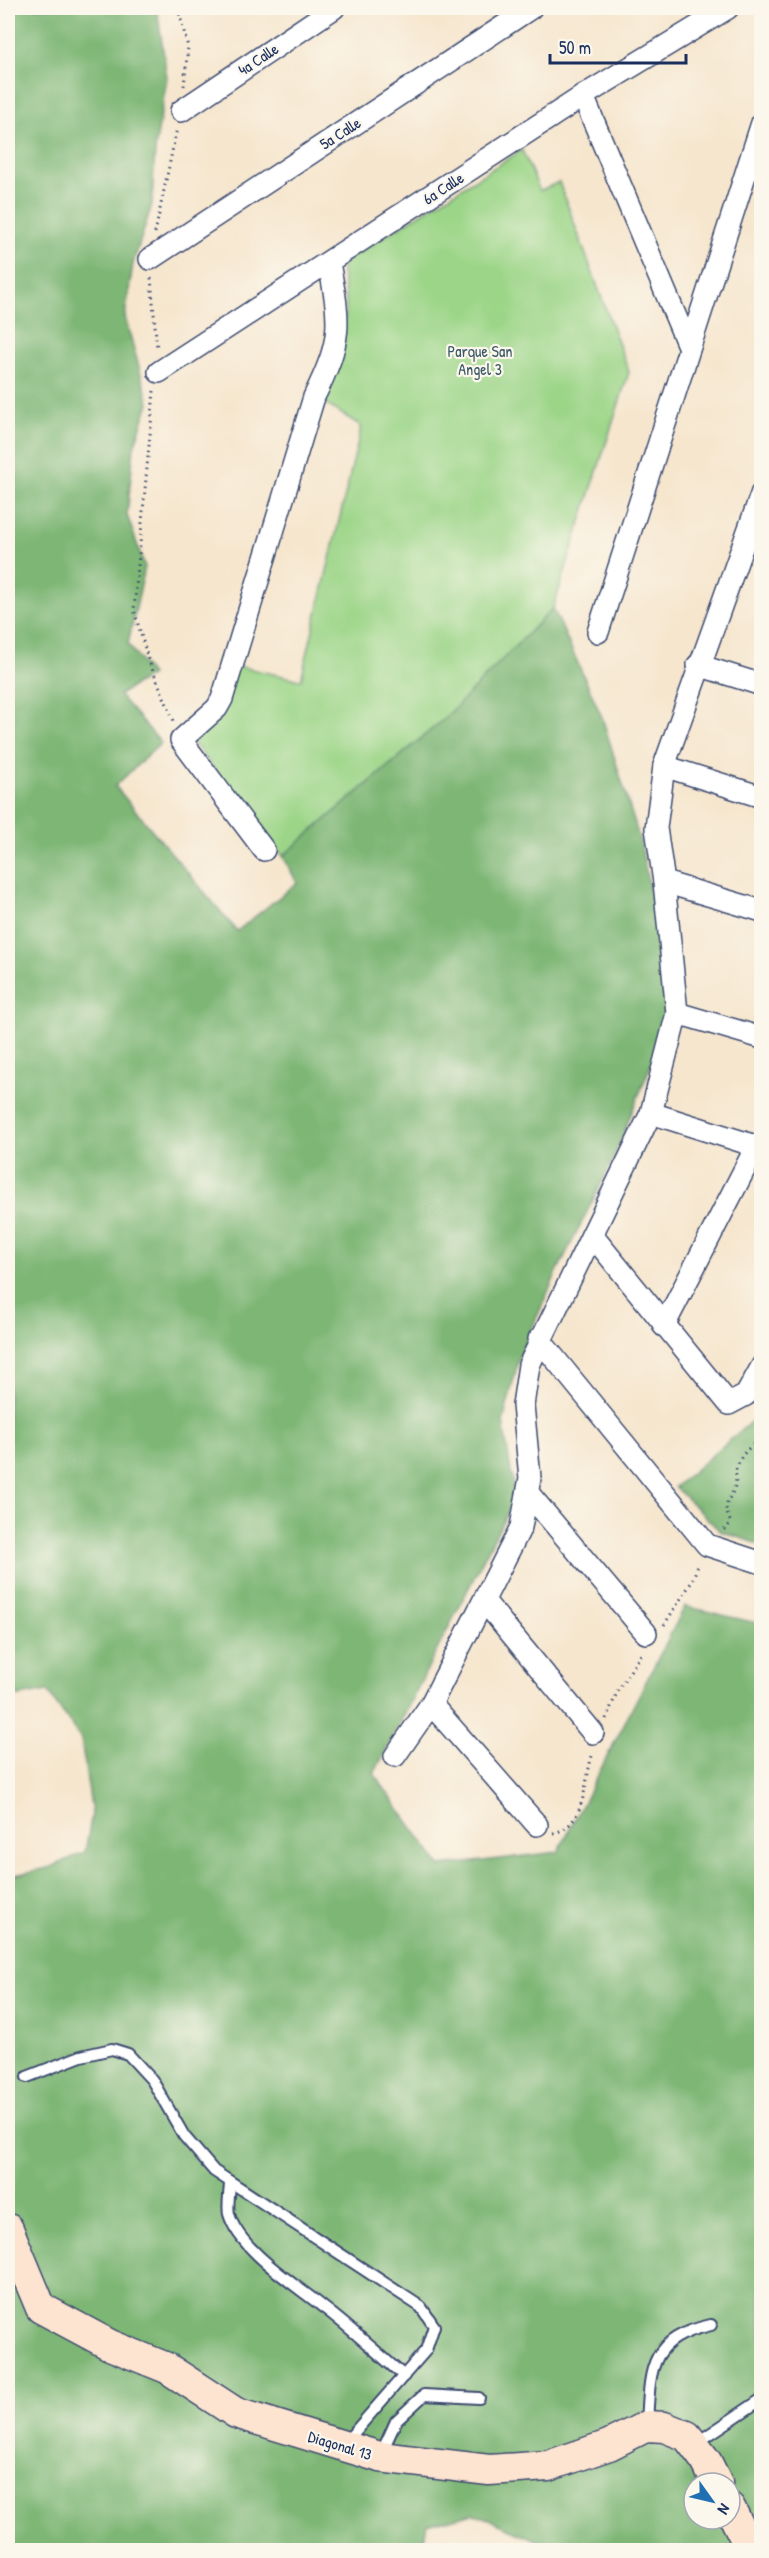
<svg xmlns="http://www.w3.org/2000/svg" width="769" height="2558" font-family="'Patrick Hand',sans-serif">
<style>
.green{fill:#9cd588;stroke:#5c8273;stroke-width:1.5}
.forest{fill:#7db674;stroke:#4c7269;stroke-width:1.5;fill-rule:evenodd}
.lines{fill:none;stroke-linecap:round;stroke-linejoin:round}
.lane-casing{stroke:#3c4a6f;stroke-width:14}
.street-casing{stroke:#3c4a6f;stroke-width:24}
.secondary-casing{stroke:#3c4a6f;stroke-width:33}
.path{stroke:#3c4a6f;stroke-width:3;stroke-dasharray:1.5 4.5;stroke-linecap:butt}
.lane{stroke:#fff;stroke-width:10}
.street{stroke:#fff;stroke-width:21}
.secondary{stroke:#fde4d0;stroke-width:30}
.labels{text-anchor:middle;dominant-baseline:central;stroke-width:4.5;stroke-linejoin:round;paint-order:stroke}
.street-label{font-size:16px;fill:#1b2f5e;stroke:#fbf7ec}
.park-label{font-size:16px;fill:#3b5868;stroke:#fbf7ec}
</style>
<rect width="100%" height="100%" fill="#fbf7ec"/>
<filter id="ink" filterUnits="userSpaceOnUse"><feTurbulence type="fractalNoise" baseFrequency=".0167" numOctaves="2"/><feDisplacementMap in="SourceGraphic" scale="12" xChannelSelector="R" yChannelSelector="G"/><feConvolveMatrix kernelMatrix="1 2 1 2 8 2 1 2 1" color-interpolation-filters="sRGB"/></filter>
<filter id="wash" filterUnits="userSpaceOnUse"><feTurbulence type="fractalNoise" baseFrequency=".008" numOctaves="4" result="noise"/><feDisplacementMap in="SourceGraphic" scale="24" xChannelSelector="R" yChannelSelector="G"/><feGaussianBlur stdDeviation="1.35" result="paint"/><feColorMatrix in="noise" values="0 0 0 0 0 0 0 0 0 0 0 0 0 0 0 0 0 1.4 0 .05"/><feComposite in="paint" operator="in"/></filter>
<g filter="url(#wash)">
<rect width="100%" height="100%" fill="#f6e6ce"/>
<path class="green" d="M522,150L540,191L559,182L629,372L553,608L445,718L283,856L191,740L237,666L301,680L360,433V425L322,402L346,314C347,296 341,281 342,263Z"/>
<g class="forest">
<path d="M8,8H157L167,78L155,149L152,204L133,264L125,317L149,403L134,447L127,515L145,567L128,644L151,675L119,695L161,743L115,786L237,931L297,883L283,856L445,718L553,608L602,717L640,841L662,949L666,1008L650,1067L612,1162L556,1274L519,1358L503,1422L515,1497L374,1774L440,1866L558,1852L685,1606L761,1624V2550H559L474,2513L427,2525L421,2550H8V1880L15,1875L48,1868L85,1852L92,1814L81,1739L47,1691L8,1698ZM694,2483H730V2519H694Z"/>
<path d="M761,1403V1545L720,1531L675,1487L753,1420Z"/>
</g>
</g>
<g filter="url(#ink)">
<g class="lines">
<defs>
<g id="lane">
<path d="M27,2077L81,2056L112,2049L128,2054L152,2080L184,2136L214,2171L421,2307L434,2326L426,2350L345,2443"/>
<path d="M230,2182C230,2191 227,2205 229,2214C239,2250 296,2285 323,2307C351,2328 377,2353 404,2376"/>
<path d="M647,2425C650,2369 648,2339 711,2325"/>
<path d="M695,2444L762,2399"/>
<path d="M381,2454L396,2421L424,2395L479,2398"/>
</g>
<g id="street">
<path d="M583,96L689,348"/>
<path d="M181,111L334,8"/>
<path d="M150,259L531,8"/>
<path d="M159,372L583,96L728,8"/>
<path d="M598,632L762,123"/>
<path d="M698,665L762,685"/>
<path d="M664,766L762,797"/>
<path d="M264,850L181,740L217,708L222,699L314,397C342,339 341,326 329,263"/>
<path d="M664,882L762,911"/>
<path d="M677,1013L762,1038"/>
<path d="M651,1113L762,1148"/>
<path d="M592,1235L729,1404L746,1395L762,1366"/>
<path d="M664,1326L756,1147"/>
<path d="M539,1339L707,1545L762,1563"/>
<path d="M529,1494L646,1633"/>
<path d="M485,1602L593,1733"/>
<path d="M431,1704L537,1825"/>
<path d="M395,1756L431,1704L521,1527L530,1478L523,1405L529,1365L651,1113L677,1013L664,882L656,828L664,766L762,492"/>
</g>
<g id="secondary">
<path d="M8,2229L41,2308L110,2345L167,2368L236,2413L380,2457L489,2470L548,2466L609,2445L647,2426L664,2427L687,2436L706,2461L717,2483"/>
<path d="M730,2508L751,2550"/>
</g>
</defs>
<use href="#lane" class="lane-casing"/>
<use href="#street" class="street-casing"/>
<use href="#secondary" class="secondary-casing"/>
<g class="path">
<path d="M178,8L188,47L184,86"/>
<path d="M155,233L177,128"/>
<path d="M151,278L157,349"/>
<path d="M154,391L134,610L148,659L174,721"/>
<path d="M724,1530L731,1523C722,1502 727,1506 734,1489C737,1483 735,1476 736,1470C740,1454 750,1447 762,1437"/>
<path d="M664,1625L691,1583L699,1563"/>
<path d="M606,1719L618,1690L643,1651"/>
<path d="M553,1833C587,1827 584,1777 593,1753"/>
</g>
<use href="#lane" class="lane"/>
<use href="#street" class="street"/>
<use href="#secondary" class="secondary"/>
</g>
</g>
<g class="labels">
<g class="street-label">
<text transform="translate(258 59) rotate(-34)">4a Calle</text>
<text transform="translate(340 133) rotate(-33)">5a Calle</text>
<text transform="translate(443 188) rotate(-33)">6a Calle</text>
<text transform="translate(340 2445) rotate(17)">Diagonal 13</text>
</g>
<g class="park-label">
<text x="480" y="351">Parque San<tspan x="480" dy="18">Angel 3</tspan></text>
</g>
</g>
<rect width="769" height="2558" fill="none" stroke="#fbf7ec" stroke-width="30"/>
<g transform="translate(712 2501) rotate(124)"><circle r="28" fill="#fbf7ec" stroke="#a1a7b3" stroke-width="1.5"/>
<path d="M0-4.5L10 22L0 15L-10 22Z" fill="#1f6fb2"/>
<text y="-9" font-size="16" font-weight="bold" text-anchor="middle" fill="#1b2f5e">N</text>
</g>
<path d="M550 54v9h136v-9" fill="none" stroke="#1b2f5e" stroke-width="3"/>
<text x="559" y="54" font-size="18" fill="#1b2f5e" stroke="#fbf7ec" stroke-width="4.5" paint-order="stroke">50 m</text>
</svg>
